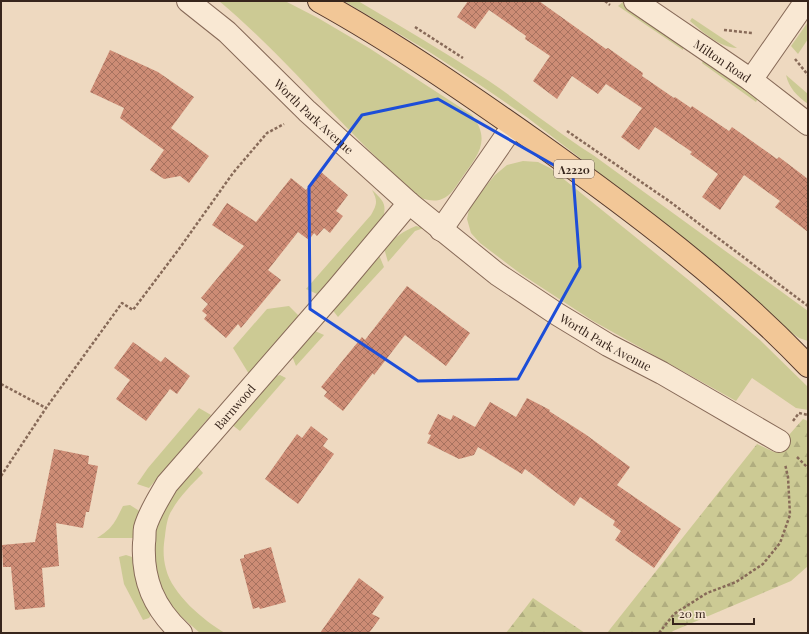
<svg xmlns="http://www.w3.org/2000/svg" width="809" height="634" font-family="'Playfair Display',serif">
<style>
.grass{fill:#ccca94}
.forest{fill:url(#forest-firs)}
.building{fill:url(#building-cross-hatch)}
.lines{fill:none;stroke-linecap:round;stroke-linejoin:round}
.street-casing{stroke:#876a58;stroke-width:24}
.primary-casing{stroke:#55392c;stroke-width:24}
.path{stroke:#876a58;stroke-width:2.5;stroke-dasharray:3 2;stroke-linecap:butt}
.street{stroke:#f9e8d3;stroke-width:22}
.primary{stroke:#f2c797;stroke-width:22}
.marked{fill:none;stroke:#1d4ed8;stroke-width:3;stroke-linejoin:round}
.labels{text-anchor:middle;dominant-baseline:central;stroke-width:4;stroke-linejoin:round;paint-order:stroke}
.shield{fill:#f6e5d0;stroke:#705f52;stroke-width:1}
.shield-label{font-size:11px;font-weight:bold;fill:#37251c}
.street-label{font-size:12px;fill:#37251c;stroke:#f6e5d0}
</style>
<defs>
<pattern id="forest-firs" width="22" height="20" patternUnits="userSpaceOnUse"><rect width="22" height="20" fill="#ccca94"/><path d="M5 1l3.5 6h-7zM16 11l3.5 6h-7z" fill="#b0ad7f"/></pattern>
<pattern id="building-cross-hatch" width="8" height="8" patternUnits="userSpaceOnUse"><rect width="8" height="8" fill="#cd8c75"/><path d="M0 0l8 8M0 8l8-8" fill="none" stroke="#a7725f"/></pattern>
</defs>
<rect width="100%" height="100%" fill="#eed9c0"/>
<g class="grass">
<path d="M219,1H285L318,18L369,48L472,115C492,141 477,156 461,179C456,186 451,196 442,199C435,202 427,200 421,198C349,138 291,61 219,1Z"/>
<path d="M344,1H358C402,27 446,53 489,81C524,105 557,132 593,155L808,311V341L799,338L786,329L693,245L528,118L483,87L428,51Z"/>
<path d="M623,2L683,44V50L618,6Z"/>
<path d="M692,18L737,48C719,47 704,33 690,21Z"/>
<path d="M808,22V39L798,54L791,46Z"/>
<path d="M705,58L759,96L756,102L702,63Z"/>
<path d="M786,75L808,94V104C797,96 789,88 786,75Z"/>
<path d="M523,161L538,162L550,168L691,282L760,340L808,387V410L796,408L752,378L736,401L593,321L521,274L480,243L471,233L467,219L470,205L495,175L507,165Z"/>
<path d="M372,190C385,202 387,205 382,222L317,294L306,289L371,215C377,204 378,201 372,190Z"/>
<path d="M416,226L424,228L415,231L388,262L384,248C394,238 403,231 416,226Z"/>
<path d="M379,255L384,267L338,317L331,308Z"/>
<path d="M289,306L300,317L249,374L233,348L267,309Z"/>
<path d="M315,331L324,335L296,366L292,356Z"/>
<path d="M280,375L286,378L240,431L231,424L273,377Z"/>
<path d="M199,408L211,415L149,488L137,484L148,468Z"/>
<path d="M195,464L203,473C192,484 180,496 172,510C167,517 166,528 165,536C163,548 163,558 166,569C172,594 204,621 225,633H200L176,612L160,590L152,562L153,538L162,509Z"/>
<path d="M130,505L141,512L135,538H97C113,528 115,522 123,506Z"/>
<path d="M126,555L132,557L135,563L152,613L149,618L143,620L124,584L119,557Z"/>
</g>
<g class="forest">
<path d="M803,419L808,421V566L791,581L673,631L671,633H607L757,444L774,452Z"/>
<path d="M533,598L585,633H506Z"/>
</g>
<g class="building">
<path d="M468,1H539L606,49L608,48L643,73L642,76L674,98L675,97L691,108L692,106L729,131L732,127L777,159L779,157L808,179V232L775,207L780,201L744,175L720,210L702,197L718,174L690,154L692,152L655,127L639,150L621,137L642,108L606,84L598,94L572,76L557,99L533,81L550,56L525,39L526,36L489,10L475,29L457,17Z"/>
<path d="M110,50L158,72L194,97L171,128L209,156L189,183L180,176L164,179L150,170L164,150L120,118L124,108L90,92Z"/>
<path d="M321,172L348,195L336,211L343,216L330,233L324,228L317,236L314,233L309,240L298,232L268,270L281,280L241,328L238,324L226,338L204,319L207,315L202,311L208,304L201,298L244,246L212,225L227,203L256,222L291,178L306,190Z"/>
<path d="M407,286L470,333L446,366L405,335L374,375L373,373L343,411L324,396L327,392L321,387L362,337L365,340Z"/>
<path d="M133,342L161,362L165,357L190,376L177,394L170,389L146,421L116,399L130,380L114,368Z"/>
<path d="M527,398L550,410L549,411L585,434L630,467L617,485L681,529L654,568L615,540L621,531L613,525L615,521L580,497L574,506L525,469L522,474L478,447L474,455L459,459L427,443L431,435L428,434L438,414L451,420L453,415L475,427L490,402L516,417Z"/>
<path d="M311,426L328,439L323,446L334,454L298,504L265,479L297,434L302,438Z"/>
<path d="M54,449L89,456L88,464L98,466L89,512H86L83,528L56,523L59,566L42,568L45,607L15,610L11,567H3L2,545L35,542Z"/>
<path d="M271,547L286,602L260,609L259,607L253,609L240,559L244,558V555Z"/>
<path d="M359,578L384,597L372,614L380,618L369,633H320Z"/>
</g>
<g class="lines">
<defs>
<g id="street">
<path id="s1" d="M188,1L227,32L307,111L409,203L497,274L557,314L608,345L662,373L779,441"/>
<path id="s2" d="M635,1L751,80L808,124"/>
<path d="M751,80L806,1"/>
<path d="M441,230L513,126"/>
<path id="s3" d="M181,633C154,608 142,580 144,543C145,538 144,533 145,528C149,513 159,498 167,484L337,289L409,203"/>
</g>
<path id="primary" d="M319,1C395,43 467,93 538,143C632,210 728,282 808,366"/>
</defs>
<use href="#street" class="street-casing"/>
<use href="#primary" class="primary-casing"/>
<g class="path">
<path d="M605,1L610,5"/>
<path d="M415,27L463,58"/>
<path d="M724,30L752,33"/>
<path d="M795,59L808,75"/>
<path d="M567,131L669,201L808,306"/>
<path d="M1,384L46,408"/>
<path d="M793,421L799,413L808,415"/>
<path d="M797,457L808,468"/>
<path d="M1,476L46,408L122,303L133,310L179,249L233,173L267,133L284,124"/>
<path d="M659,633L674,614L707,593L736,582L763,564L780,543L790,515L788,477L785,464"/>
</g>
<use href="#street" class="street"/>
<use href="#primary" class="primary"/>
</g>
<path class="marked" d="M438,99L573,176L580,267L518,379L418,381L310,309L309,187L362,115Z"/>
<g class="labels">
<rect class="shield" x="554" y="160" width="40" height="18" rx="3"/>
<g class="shield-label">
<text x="574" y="169">A2220</text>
</g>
<g class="street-label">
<text stroke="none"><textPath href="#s2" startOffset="106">Milton Road</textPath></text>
<text stroke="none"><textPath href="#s1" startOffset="171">Worth Park Avenue</textPath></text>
<text stroke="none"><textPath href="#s1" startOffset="541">Worth Park Avenue</textPath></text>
<text stroke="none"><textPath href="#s3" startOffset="268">Barnwood</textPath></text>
</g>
</g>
<rect width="809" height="634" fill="none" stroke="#37251c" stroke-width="4"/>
<path d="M673 618v6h81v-6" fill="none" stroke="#37251c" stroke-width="2"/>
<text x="679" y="618" font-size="12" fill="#37251c" stroke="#f6e5d0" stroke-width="3" paint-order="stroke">20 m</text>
</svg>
